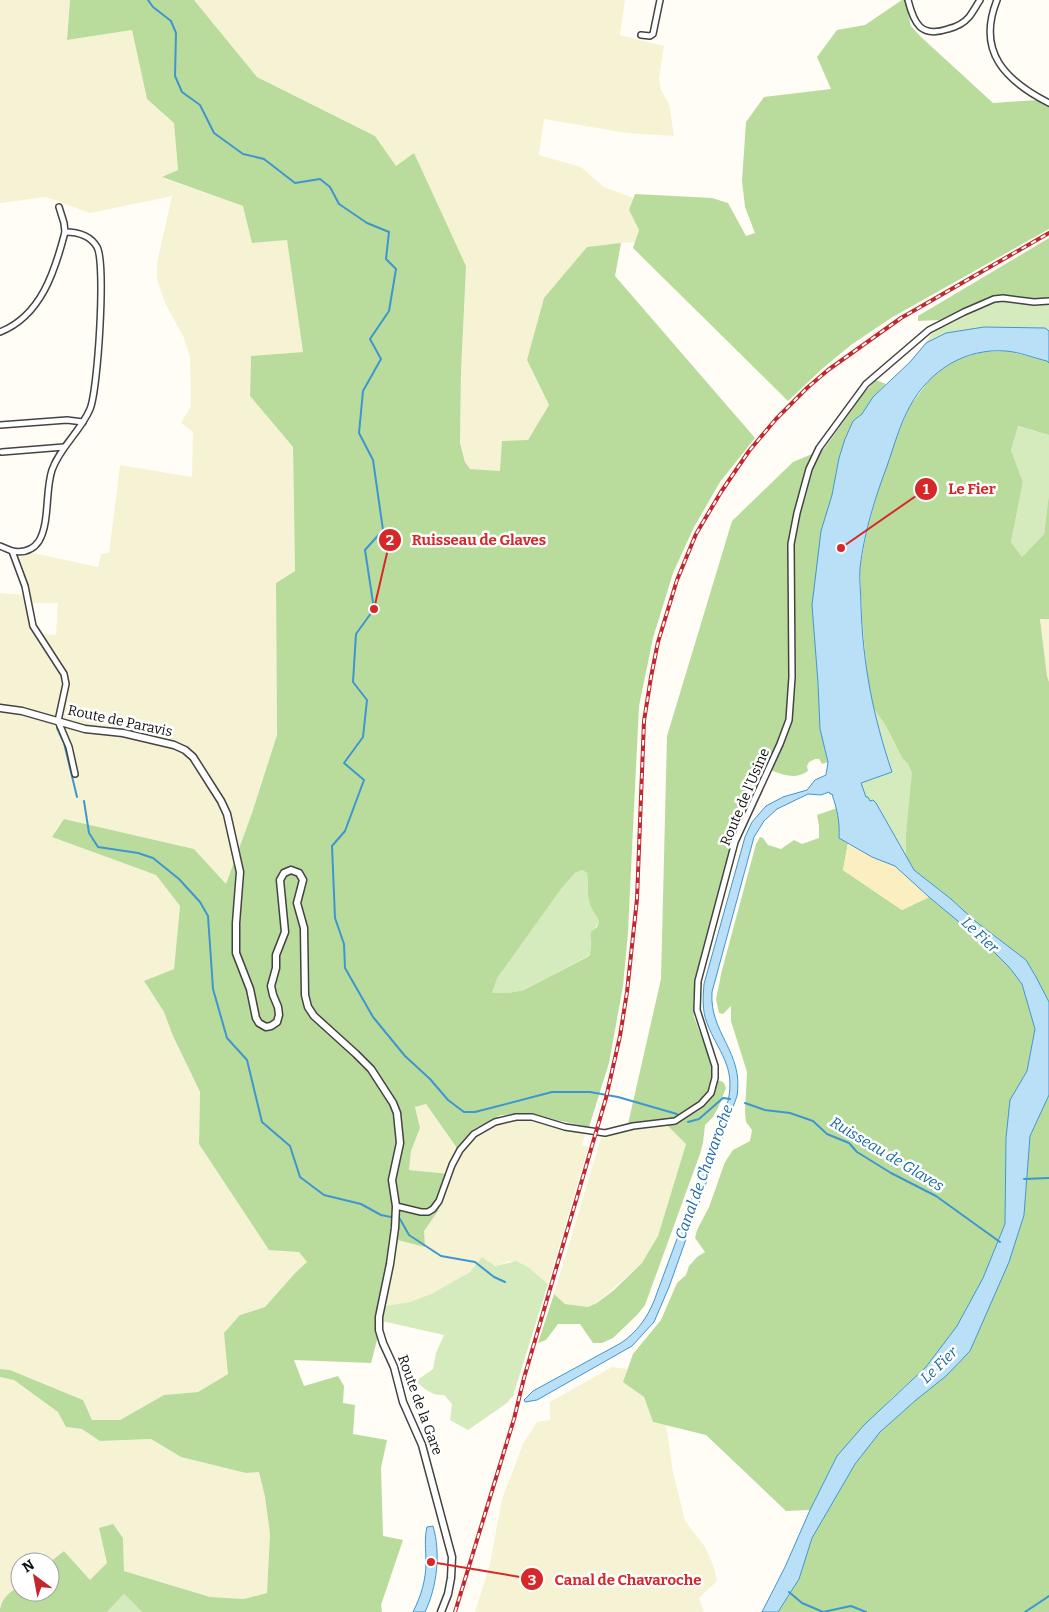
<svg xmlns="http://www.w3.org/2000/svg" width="1049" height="1612" font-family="Bitter,serif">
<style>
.farmland{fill:#f6f3d4}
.green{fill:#d5ebbd}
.forest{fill:#b9dc9c;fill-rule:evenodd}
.sand{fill:#fbeec1}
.water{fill:#b9e0f7;stroke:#3f96cf}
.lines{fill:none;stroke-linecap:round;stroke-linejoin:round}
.stream{stroke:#3f96cf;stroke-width:2}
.minor-casing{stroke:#444;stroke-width:8}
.tertiary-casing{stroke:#444;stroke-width:9}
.minor{stroke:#fff;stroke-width:5}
.tertiary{stroke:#fff;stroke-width:6}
.rail-casing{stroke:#c4262e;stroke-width:4}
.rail{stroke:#fff;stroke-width:2;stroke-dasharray:5.5;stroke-linecap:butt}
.labels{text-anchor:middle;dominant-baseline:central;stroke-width:5;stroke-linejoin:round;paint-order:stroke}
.street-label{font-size:14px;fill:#111;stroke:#fff}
.water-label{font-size:15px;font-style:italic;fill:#1768a6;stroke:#fff}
.leader{fill:none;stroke:#d62828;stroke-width:2}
.callout-dot{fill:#d62828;stroke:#fff;stroke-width:2}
.mark-label{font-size:15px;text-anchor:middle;font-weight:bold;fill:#fff}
.callout-label{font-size:15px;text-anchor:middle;font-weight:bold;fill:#d62828;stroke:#fff;stroke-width:5;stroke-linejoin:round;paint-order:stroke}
</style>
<rect width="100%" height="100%" fill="#fffdf5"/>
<g class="farmland">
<path d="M0,0H70L67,40L132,30L147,99L174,123L178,171L163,178L243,206L287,240L303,352L251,356L250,396L293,447L295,571L276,583L277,735L252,813L226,884L194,849L64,819L53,837L156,875L180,906L174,969L144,981L164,1012L173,1036L200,1093L199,1144L300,1252L307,1262L296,1272L265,1307L240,1315L228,1374L198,1392L164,1395L120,1420H91L83,1400L10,1370L0,1369V593L24,595L33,633L56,635L58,603H32L18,558L28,552L98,567L101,554L109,553L120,465L192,477L193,432L181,423L191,406L190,357L184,338L165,303L157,279V263L172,196L90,213L46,197L0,203Z"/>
<path d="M194,0H625L620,35L664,46L659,78L661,90L669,104L674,136L627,133L544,119L539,155L581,167L604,187L634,198L629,210L639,230L635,242L621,243L527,360L549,405L528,440L500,471L470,469L465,462L460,443L461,371L414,153L396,166L375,136L257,77Z"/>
<path d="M1040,618L1049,619V682L1047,676Z"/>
<path d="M426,1104L457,1148L463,1151L472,1140L489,1129L504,1123L522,1120L533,1121L585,1134L582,1145L588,1147L548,1284L528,1267L510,1261L495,1266L470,1272L431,1294L410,1302L385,1306L398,1239L423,1231L438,1211L449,1174L409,1170L411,1151L420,1128L415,1107Z"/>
<path d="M668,1126L686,1144L658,1236L642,1263L597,1303L588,1307L565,1304L554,1294L601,1138L623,1131Z"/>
<path d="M612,1367L627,1369L624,1382L644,1397L653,1422L666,1425L673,1472L685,1521L705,1547L714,1567L717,1581L699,1598L704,1612H475L490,1564L502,1499L523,1444L537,1422L550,1420V1402Z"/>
<path d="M0,1377L14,1380L59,1412L66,1427L82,1429L100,1441L151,1439L181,1457L246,1473L259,1472L265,1497L270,1534L267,1594L244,1599L210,1597L124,1571L123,1538L99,1528L107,1563L90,1580L64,1551L50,1562H20V1585L5,1597L0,1605Z"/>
</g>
<g class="green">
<path d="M999,296L1038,299L1049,298V331L1045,328L984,327L946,333L926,343L939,320Z"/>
<path d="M1017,426L1049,435V494L1044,534L1022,557L1011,542L1023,482L1011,450Z"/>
<path d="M874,709L886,726L902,758L908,764L913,773L906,834V857L876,803C865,800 864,793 860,783L892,772L880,736Z"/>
<path d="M582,870L587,873C589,884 586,896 591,907C593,912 597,916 599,921L590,938L591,952L588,956L524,990L508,993H492L496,978L561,889L575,873Z"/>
<path d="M482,1257L495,1266L516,1261L528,1267L548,1284L513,1396L507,1403L468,1430L450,1420L452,1404L444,1395C432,1396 424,1389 416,1381L433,1369L436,1353L444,1335L382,1321L385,1306L410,1302L431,1294L470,1272Z"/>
<path d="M124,1594L142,1612H107Z"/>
</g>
<g class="forest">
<path d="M70,0H194L257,77L375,136L396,166L414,153L466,266L461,371L460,443L465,462L470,469L500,471L502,441L528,440L549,405L527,360L544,298L587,247L621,243L615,276L755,438L720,482L694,527L673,573L653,638L639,706L628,932L623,986L609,1063L589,1127L556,1120L531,1113L501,1115L474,1129L457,1148L426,1104L415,1107L420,1128L411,1151L409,1170L450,1174L438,1211L424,1231L425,1247L398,1240L382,1321L371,1363L294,1360L304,1386L338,1376L344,1386L343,1403L355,1405L353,1434L387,1440L381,1468L383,1536L403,1540L381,1605L382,1612H142L124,1594L107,1612H0C0,1598 10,1593 20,1585V1592H50V1562L64,1551L90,1580L107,1563L99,1528L113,1524L123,1538L124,1571L210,1597L244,1599L267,1593L270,1534L265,1497L259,1472L246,1473L181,1457L151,1439L100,1441L82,1429L66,1427L58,1412L14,1380L0,1377V1369L10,1370L83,1400L92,1420H120L164,1395L198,1392L228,1374L224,1333L240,1315L265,1307L296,1272L307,1262L299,1252L269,1250L199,1144L200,1092L173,1036L164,1012L144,981L174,969L180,906L156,875L52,837L64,819L194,849L226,884L252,813L277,735L276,583L295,571L293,447L250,396L251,356L303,352L287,240L252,243L243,206L162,177L178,170L174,123L147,99L132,30L67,40ZM582,870L587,873C589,884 586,896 591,907C593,912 597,916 599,921L597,927L591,932C589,940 593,948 589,956L524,990L508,993H492L497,978L561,889L575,873Z"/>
<path d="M902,0H905L911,26L920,36L993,103L1037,100L1049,105V229L891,318L851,345L823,368L788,401L633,248L639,230L629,210L635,194L712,198L728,203L746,236L755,233L745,207L742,181L746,122L764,97L831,89L817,57L837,30L865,25Z"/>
<path d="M1049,238V298L1038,299L1011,297L979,303L939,320L918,321V316Z"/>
<path d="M1007,351L1047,361L1049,363V435L1018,426L1011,450L1023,482L1011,542L1022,557L1044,534L1049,494V619H1040L1047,676L1049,682V1002L1026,960L975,921L951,899L914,870L906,857V834L912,773L908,764L902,758L886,726L874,709L868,684L862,620L860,569L867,530L879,488L896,438L910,406L933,375L957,360L981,352Z"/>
<path d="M876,380L886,384L873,397L862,414L853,421L845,439L839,458L812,605L818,683L820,729L828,762L822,764L819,759H815L809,762L807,766L808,771C793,782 779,772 763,768L742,818L729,855L699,965L695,985L693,1001L694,1017L712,1065L713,1080L721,1081L724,1083L726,1088L718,1108L713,1117L705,1125L703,1143L700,1154L645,1305L637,1315L613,1338L602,1343H593L580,1324H558L546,1340L538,1343L554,1294L565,1304L588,1307L597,1303L614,1290L642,1263L658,1236L686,1144L662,1120L628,1124L661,979L667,736L732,521L793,462L824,449L864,393Z"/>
<path d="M837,808L840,823L839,838L848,843L843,870L902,910L929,897L988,946L1009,967L1022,984L1035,1029L1027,1071L1010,1101L1006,1138L1005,1224L983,1278L957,1326L926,1367L892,1398L837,1456L810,1510L786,1511L706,1435L653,1422L644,1397L623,1382L633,1354L661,1320L677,1283L686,1275L689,1266L697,1257L705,1252L695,1238L697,1230L709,1207L725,1162L733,1150L750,1141L752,1130L746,1122L745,1112L747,1072L731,1021V1006L723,1014L719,1013L716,999L722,970L756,844L760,837L763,838L768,845L781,849L794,840L802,844L819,838V826L817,815Z"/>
<path d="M1049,1095V1612H778L799,1579L812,1538L855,1464L880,1432L916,1400L946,1376L970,1351L1009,1262L1024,1215L1030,1136Z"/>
</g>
<path class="sand" d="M848,843L872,857L895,866L929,897L902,910L843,870Z"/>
<g class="water">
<path d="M984,327L1045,328L1049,331V363L1047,361C1034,358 1019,352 1006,351C965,348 930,370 910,406C900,424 894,446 887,466C875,498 864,533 860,568C859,580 861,593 861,606C863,665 873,716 892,772L861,783L866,797H868L870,801L873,800L876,803L914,870L951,899L975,921L1026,960L1036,977L1049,1002V1095L1030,1136L1024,1215L1009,1262L970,1351L946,1376L916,1400L880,1432L855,1464L812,1538L799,1579L778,1612H762L785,1567L810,1510L837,1456L864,1425L926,1367L957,1326L983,1278L1005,1224L1006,1138L1010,1100L1027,1071L1035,1029L1022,984L1009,967L988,946L929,897L895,866L872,857L839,838C840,822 837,809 832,794H830L829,792L821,795L808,794L777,809L764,821L754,837L712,992C709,1033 744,1052 737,1096L669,1287L654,1322L632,1346L537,1400L525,1402L524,1400L533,1391L621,1343C637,1332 647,1318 654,1301L728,1101C736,1066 718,1052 707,1023C702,1011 703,997 704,984L745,837L752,822L766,806L783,797L807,790L815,780L826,775L828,762L820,729L818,683L812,605L821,531L832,495L839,458L845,439L853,421L862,414L873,397L910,362L926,343L946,333Z"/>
<path d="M433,1526C441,1553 437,1587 425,1612H413C421,1596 426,1580 426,1562C426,1550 424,1539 427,1527Z"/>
</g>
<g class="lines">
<g class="stream">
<path d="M148,0L153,7L171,21L176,33L175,76L182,92L200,105L214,133L243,154L264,159L295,183L320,179L330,187L339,204L367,223L389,232L386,259L396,269L389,311L370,339L381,359L363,391L359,433L373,460L383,530L365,550L374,609L356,634L353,682L367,700L363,737L344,763L364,780L345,831L332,846L335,918L344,944L345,968L373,1017L405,1056L430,1079L448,1100L464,1112H475L552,1092H590L618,1097L677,1114"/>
<path d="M57,728L64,743L77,797"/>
<path d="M84,801L89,833L98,847L138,853L153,858L179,879L200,902L208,916L213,989L227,1038L247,1060L262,1122L290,1146L300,1177L324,1195L361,1204L381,1215L391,1217"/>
<path d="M745,1103L765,1110L790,1113L813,1121L827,1134L849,1143L857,1152L891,1173L936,1196L1000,1242"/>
<path d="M688,1122L699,1119L723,1098L730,1099"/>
<path d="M1024,1179L1049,1178"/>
<path d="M400,1219L409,1235L441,1256L475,1262L494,1277L505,1282"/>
<path d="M789,1592L802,1603L823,1612L851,1606L866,1612"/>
<path d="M1025,1612L1049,1596"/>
</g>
<defs>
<g id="minor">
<path d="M908,0C914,24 921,38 948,29C956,27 964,23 969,17C973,12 976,6 980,0"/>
<path d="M997,0C976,52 1006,81 1049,103"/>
<path d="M641,35L650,36L653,34L660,0"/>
<path d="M0,332C41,316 55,271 65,232L64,223L59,207"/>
<path d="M0,425L67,420L83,422"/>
<path d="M2,452L64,447"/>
<path d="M0,546L12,551L25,586L33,626L64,674L66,684L58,721L69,747L75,774"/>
<path d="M12,551C23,553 33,550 39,541C50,522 45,491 52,470C60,447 81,431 90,409C98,390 106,263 97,247C90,235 78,232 65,232"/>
<path d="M396,1206L421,1212H428L433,1209L439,1201L452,1165L460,1150L474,1134L495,1122L516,1117H532L565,1127L605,1133L633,1126L675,1121L701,1104L711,1093L715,1078V1066L697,1010L698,981L735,842L780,744L789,720L792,677L791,544L797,513L809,469L819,448L866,384L929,330L964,312L994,299L1003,298L1034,302L1049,301"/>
</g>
<path id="tertiary" d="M0,708L22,711L85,729L123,733L174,745L185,750L193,757L221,801L227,814L240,872L236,923V953L250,989L256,1018L259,1023L266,1027L271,1026L277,1022L279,1015L278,1007L273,995L271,986L276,968V955L285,932L280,880L284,873L291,870L299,873L303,880L297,903L304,928L305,995L308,1007L314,1016L356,1054L371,1069L393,1103L397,1113L400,1143L392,1180L396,1206L395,1228L390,1264L379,1317V1330L383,1343L394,1367L403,1402L422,1445L452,1557L451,1578L448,1594L441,1612"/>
</defs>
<use href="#minor" class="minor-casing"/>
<use href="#tertiary" class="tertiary-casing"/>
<use href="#minor" class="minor"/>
<use href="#tertiary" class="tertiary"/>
<defs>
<path id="rail" d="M455,1612L514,1419L524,1378L606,1098L620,1036L627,992L637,899L644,721L651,677L658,642L677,580L696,534L721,492L749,451L776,419L807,388L828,370L901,318L1049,233"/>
</defs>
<use href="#rail" class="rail-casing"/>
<use href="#rail" class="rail"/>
</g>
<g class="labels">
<g class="street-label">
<text transform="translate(120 721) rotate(12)">Route de Paravis</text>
<text transform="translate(745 797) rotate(-67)">Route de l'Usine</text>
<text transform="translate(420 1405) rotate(70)">Route de la Gare</text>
</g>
<g class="water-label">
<text transform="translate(980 935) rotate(43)">Le Fier</text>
<text transform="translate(887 1154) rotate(31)">Ruisseau de Glaves</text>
<text transform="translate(704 1172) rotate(-70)">Canal de Chavaroche</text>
<text transform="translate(939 1365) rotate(-44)">Le Fier</text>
</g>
</g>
<path class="leader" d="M841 548L926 489M374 609L390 540M431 1562L532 1579"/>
<g class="callout-dot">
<circle cx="841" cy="548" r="5"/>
<circle cx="374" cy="609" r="5"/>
<circle cx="431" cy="1562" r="5"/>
<circle cx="926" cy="489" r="12"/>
<circle cx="390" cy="540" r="12"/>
<circle cx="532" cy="1579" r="12"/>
</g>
<g class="mark-label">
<text x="926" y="494">1</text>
<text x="390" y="545">2</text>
<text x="532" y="1585">3</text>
</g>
<g class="callout-label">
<text x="972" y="494">Le Fier</text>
<text x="479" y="545">Ruisseau de Glaves</text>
<text x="628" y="1585">Canal de Chavaroche</text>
</g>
<g transform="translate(35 1577) rotate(328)"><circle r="24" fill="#ffffff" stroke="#a0a0a0"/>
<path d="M0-4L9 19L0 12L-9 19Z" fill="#c4262e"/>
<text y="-8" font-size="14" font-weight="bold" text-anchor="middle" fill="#111111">N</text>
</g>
</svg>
